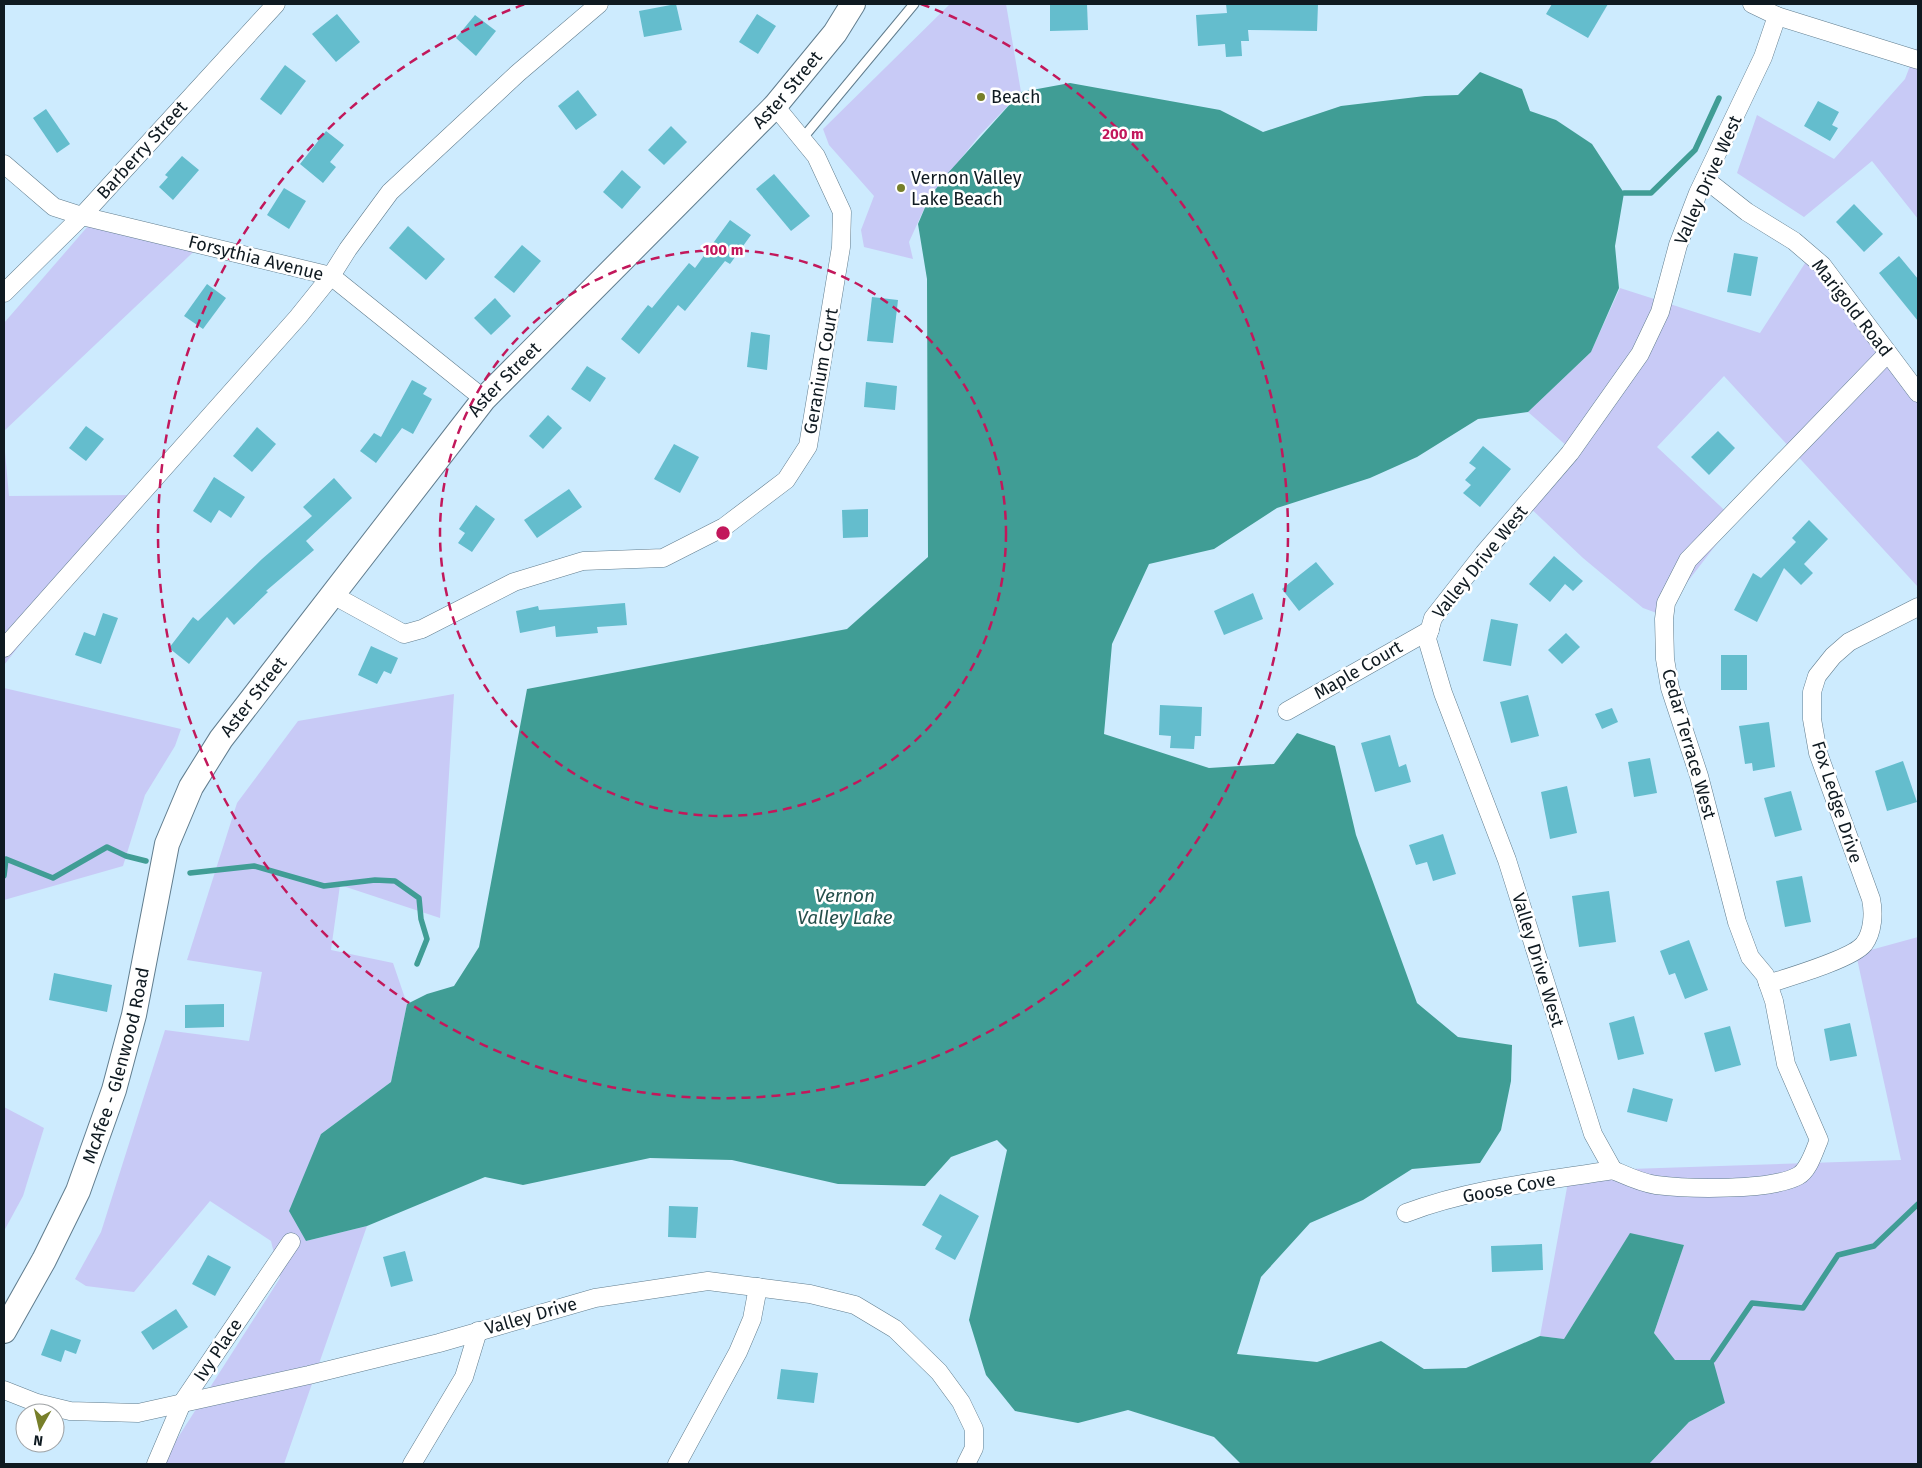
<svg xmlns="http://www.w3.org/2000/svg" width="1922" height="1468" font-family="'Fira Sans',sans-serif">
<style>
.green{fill:#c8caf6}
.water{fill:#409d95}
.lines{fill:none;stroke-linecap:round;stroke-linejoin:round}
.stream{stroke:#409d95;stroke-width:5.5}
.building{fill:#64bdcd}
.lane-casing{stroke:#617d8e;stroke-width:11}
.street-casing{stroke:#617d8e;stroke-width:19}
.secondary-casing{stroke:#617d8e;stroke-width:26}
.lane{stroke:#fff;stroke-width:9}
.street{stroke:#fff;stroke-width:18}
.secondary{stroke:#fff;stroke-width:24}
.ring{fill:none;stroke:#c2185b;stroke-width:2.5;stroke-dasharray:9 6}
.poi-dot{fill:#777f2a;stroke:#fff;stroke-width:2}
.labels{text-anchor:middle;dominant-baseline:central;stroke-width:5;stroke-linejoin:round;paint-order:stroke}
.street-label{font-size:18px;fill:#0f1a21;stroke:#fff}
.poi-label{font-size:18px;fill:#0f1a21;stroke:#fff;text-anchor:start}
.water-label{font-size:19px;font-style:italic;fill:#254f4b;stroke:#fff}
.centre{fill:#c2185b;stroke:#fff;stroke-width:2.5}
.ring-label{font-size:15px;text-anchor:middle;font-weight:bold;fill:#c2185b;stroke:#fff;stroke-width:5;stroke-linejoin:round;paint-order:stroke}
</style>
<rect width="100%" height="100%" fill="#cdebfe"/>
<g class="green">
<path d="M950,4H1006L1021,92L979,136L929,198L909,242L913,259L864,247L861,230L874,196L829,145L823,129Z"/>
<path d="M1918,45V219L1872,161L1804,217L1737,173L1757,115L1834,159L1905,79Z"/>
<path d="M95,218L206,240L4,431V323Z"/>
<path d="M1809,257L1918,395V587L1724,376L1657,447L1735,520L1662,615L1643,608L1583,558L1525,503L1568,447L1528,412L1591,352L1620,288L1760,333Z"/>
<path d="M4,441L9,496L138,495L4,665Z"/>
<path d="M4,688L181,729L175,746L145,795L123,866L4,900Z"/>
<path d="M454,694L440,918L340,885L331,950L393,963L407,1004L391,1082L321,1134L306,1241L367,1226L284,1464H161L280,1278L271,1241L210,1201L134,1292L86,1286L75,1279L101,1232L165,1030L249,1041L262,972L187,960L237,803L298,721Z"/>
<path d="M1918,937V1464H1649L1689,1422L1725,1403L1675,1360L1654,1333L1684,1245L1630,1234L1564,1339L1540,1336L1570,1171L1901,1160L1856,954Z"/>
<path d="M4,1107L44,1128L23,1196L4,1231Z"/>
</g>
<path class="water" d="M1480,72L1522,89L1530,111L1556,120L1592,144L1624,193L1615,246L1619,288L1591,352L1528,412L1478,419L1417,457L1370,478L1277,508L1214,549L1149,564L1112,644L1104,734L1209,768L1274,764L1297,733L1335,746L1356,835L1417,1003L1458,1037L1512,1045L1511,1081L1501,1130L1480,1163L1412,1169L1363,1200L1310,1223L1261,1277L1237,1354L1317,1362L1381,1341L1424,1369L1466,1368L1540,1336L1564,1339L1630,1233L1684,1245L1654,1333L1675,1360H1713L1725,1403L1689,1422L1649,1464H1241L1214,1437L1128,1410L1078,1423L1015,1411L986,1375L969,1320L1007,1150L997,1140L951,1157L925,1186L838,1184L732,1160L650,1158L523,1185L485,1177L367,1226L306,1241L289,1211L321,1134L391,1082L407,1004L427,994L454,986L479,947L527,689L847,629L928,557L927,279L918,224L929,198L948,173L1021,92L1070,83L1220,110L1263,132L1341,106L1425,96L1458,95Z"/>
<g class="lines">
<g class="stream">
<path d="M1624,193H1651L1695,150L1719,98"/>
<path d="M190,873L254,866L324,886L375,880L395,881L419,898L421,919L427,939L417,964"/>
<path d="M4,876L6,859L53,878L107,847L126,856L146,861"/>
<path d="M1713,1360L1752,1303L1803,1308L1838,1255L1874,1246L1918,1204"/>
</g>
</g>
<g class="building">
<path d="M676,4L682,30L644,37L639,11Z"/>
<path d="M1050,4H1087L1088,30L1050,31Z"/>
<path d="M1226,4H1318L1317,31L1248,30L1249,41H1241L1242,56L1226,57L1225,44L1198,46L1196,15L1227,13Z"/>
<path d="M1552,4H1608L1588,38L1546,14Z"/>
<path d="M337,14L360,42L336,62L312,34Z"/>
<path d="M757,14L776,26L758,54L739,42Z"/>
<path d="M475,15L496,31L476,56L456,38Z"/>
<path d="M285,65L306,81L281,115L260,99Z"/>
<path d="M578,90L597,115L576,130L558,106Z"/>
<path d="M1818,101L1839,112L1832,125L1838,128L1830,141L1804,126Z"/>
<path d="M46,109L70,144L57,153L33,118Z"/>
<path d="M671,126L687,142L664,165L648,150Z"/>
<path d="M326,131L344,145L330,162L336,167L323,183L300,164Z"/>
<path d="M182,156L199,170L173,200L159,187L168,177L165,175Z"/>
<path d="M622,170L641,187L622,209L603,192Z"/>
<path d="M774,174L810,216L791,231L756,189Z"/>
<path d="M284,188L306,201L289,229L267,215Z"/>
<path d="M1854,204L1883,234L1864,252L1836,222Z"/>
<path d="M730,220L751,235L730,264L725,261L685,311L678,305L639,354L621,339L648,305L652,308L689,263L695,268Z"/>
<path d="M408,226L445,259L426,280L389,248Z"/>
<path d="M522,245L541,261L514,293L494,277Z"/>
<path d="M1734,253L1758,257L1751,296L1727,292Z"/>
<path d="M1899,256L1918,279V321L1879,273Z"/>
<path d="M207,284L226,298L203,329L184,316Z"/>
<path d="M872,297L898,300L893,343L867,341Z"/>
<path d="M495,298L511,316L491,335L474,318Z"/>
<path d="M751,332L770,335L767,370L747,367Z"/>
<path d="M587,366L606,378L590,402L571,389Z"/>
<path d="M412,380L427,388L423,394L432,399L413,434L402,428L376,463L360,451L374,433L381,437Z"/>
<path d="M866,382L897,386L895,410L864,407Z"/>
<path d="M548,415L562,428L543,449L529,436Z"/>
<path d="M86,426L104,439L86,461L69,448Z"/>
<path d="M257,427L276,444L252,472L233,456Z"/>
<path d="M1718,431L1735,448L1709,475L1691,457Z"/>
<path d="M674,444L699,457L680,493L654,479Z"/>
<path d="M1483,446L1511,469L1480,507L1463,493L1471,485L1465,480L1476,468L1469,463Z"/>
<path d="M214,477L245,497L231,518L219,510L211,523L193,511Z"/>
<path d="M334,478L352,498L306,541L314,550L266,591L268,592L234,625L227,617L189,664L169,648L193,617L198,621L262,559L312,516L303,507Z"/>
<path d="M569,489L582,507L537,538L524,520Z"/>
<path d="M476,505L495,519L472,552L458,543L465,533L459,529Z"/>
<path d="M868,509V537L843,538L842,510Z"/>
<path d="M1809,520L1828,539L1804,564L1813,573L1801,585L1784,568L1757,622L1734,610L1753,573L1761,578L1796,542L1792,538Z"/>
<path d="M1554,556L1583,581L1573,591L1565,584L1550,602L1529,584Z"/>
<path d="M1316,562L1334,584L1299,611L1282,589Z"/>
<path d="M1253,593L1263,619L1224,635L1214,611Z"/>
<path d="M625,603L627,625L597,627L598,633L556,637L555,626L520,633L516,611L538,606L539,610Z"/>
<path d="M103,613L118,618L101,664L75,655L84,632L95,636Z"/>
<path d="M1491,619L1518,624L1511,666L1483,661Z"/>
<path d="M1566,633L1580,647L1562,664L1548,650Z"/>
<path d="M371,646L398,658L391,674L384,671L377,684L358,675Z"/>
<rect x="1721" y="655" width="26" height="35"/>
<path d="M1528,695L1539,736L1511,743L1500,702Z"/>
<path d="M1160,705L1202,707L1201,736H1195L1194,749L1170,748L1171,736L1159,735Z"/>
<path d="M1612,708L1618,722L1602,729L1595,714Z"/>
<path d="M1769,722L1775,767L1753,771L1752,763L1745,764L1739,726Z"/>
<path d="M1390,735L1399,767L1406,764L1411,782L1375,792L1361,743Z"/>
<path d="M1650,758L1657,793L1634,797L1628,762Z"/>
<path d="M1903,761L1917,802L1887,811L1875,771Z"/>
<path d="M1567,786L1577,833L1550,839L1541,792Z"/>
<path d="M1791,791L1802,830L1775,837L1764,798Z"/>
<path d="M1443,834L1456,874L1433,881L1427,862L1416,865L1409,845Z"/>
<path d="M1802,876L1811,922L1785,927L1776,881Z"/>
<path d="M1609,891L1616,942L1579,947L1572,896Z"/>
<path d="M1689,940L1708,990L1685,999L1675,973L1669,975L1660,951Z"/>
<path d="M54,973L112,985L107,1012L49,1000Z"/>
<path d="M224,1004V1027L185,1028V1005Z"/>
<path d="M1634,1016L1644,1054L1618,1060L1609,1023Z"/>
<path d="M1850,1023L1857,1056L1830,1061L1824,1029Z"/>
<path d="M1730,1026L1741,1065L1715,1072L1704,1033Z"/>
<path d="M1633,1088L1673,1099L1667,1122L1627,1112Z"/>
<path d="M940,1194L979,1216L955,1260L935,1249L942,1236L922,1225Z"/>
<path d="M669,1206L698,1207L696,1238L668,1237Z"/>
<path d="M1542,1244L1543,1270L1492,1272L1491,1246Z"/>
<path d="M405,1251L413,1281L391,1287L383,1257Z"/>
<path d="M208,1255L231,1267L215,1296L192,1284Z"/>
<path d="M176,1309L188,1327L153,1350L141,1332Z"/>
<path d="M51,1329L81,1340L76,1354L65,1350L61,1362L41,1355Z"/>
<path d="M781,1369L818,1373L814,1403L777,1399Z"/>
</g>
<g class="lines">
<defs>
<path id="lane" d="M802,139L914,4"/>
<g id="street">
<path d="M1752,4L1777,16L1918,60"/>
<path d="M4,164L54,207L82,216L331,276L484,399"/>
<path d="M1705,179L1747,212L1794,241L1822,265L1918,393"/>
<path d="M4,293L82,216L276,4"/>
<path d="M333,595L404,634L422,629L514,582L583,561L663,558L724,527L786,480L808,446L841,247L842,212L816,156L775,106"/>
<path d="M4,648L298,317L331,276L348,249L390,192L518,73L599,4"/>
<path d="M1287,711L1430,630"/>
<path d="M1768,984C1789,977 1852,959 1864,944C1873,932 1874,913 1871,899L1818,753L1812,719V692L1817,676L1833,656L1849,642L1918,607"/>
<path d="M1613,1170L1593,1134L1507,860L1443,693L1427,639L1433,618L1484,553L1570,453L1640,354L1660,312L1678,245L1698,193L1763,57L1777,16"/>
<path d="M1613,1170C1627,1176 1641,1183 1656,1185C1688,1189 1770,1191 1798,1176C1809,1170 1814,1151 1819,1140L1786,1064L1774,1001L1765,975L1750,957L1737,922L1699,776L1670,688L1665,659L1664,619L1666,603L1688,560L1887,354"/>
<path d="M1406,1213C1472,1188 1544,1181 1613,1170"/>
<path d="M4,1390L37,1403L70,1411L138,1413L309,1375L439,1343L595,1298L708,1281L810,1294L855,1305L895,1329L939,1372L961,1402L974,1429V1448L966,1464"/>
<path d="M156,1464L182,1403L291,1242"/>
<path d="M412,1464L464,1377L478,1331"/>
<path d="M677,1464L738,1352L752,1319L758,1287"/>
</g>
<g id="secondary">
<path id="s1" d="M4,1331L44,1260L78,1191L114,1090L134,1015L167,844L191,787L221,739L484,399L775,106L835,33L853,4"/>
</g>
</defs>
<use href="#lane" class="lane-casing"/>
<use href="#street" class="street-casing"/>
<use href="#secondary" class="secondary-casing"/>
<use href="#lane" class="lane"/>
<use href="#street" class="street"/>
<use href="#secondary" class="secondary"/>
</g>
<g class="ring">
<circle cx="723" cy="533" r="283"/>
<path d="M921 4A565 565 0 1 1 525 4"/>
</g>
<g class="poi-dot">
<circle cx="981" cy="97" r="5"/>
<circle cx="901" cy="188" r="5"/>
</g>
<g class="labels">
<g class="street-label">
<text stroke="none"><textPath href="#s1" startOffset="1499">Aster Street</textPath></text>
<text transform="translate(142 150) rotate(-48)">Barberry Street</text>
<text transform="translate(1708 180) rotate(-66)">Valley Drive West</text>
<text transform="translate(256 258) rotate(14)">Forsythia Avenue</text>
<text transform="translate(1852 308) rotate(52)">Marigold Road</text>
<text transform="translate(821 371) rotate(-80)">Geranium Court</text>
<text stroke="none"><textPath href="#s1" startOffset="1094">Aster Street</textPath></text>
<text transform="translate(1480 562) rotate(-51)">Valley Drive West</text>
<text transform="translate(1358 670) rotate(-30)">Maple Court</text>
<text stroke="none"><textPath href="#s1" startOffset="689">Aster Street</textPath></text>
<text transform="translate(1689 744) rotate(74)">Cedar Terrace West</text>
<text transform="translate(1837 802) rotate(72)">Fox Ledge Drive</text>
<text transform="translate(1538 960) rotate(73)">Valley Drive West</text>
<text stroke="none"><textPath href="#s1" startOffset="290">McAfee - Glenwood Road</textPath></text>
<text transform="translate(1509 1188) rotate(-11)">Goose Cove</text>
<text transform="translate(531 1316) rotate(-16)">Valley Drive</text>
<text transform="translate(218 1350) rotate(-56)">Ivy Place</text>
</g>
<g class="poi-label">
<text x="991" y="97">Beach</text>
<text x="911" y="178">Vernon Valley<tspan x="911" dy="21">Lake Beach</tspan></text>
</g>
<g class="water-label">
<text x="845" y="895">Vernon<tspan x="845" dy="22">Valley Lake</tspan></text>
</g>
</g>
<circle cx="723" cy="533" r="8" class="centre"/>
<g class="ring-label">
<text x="1123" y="139">200 m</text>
<text x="723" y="255">100 m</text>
</g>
<rect width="1922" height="1468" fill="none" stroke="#0f1a21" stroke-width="10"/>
<g transform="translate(40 1428) rotate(188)"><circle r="24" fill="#ffffff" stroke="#9fa3a6"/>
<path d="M0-4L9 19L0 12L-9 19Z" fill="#777f2a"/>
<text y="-8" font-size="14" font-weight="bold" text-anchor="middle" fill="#0f1a21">N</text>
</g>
</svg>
